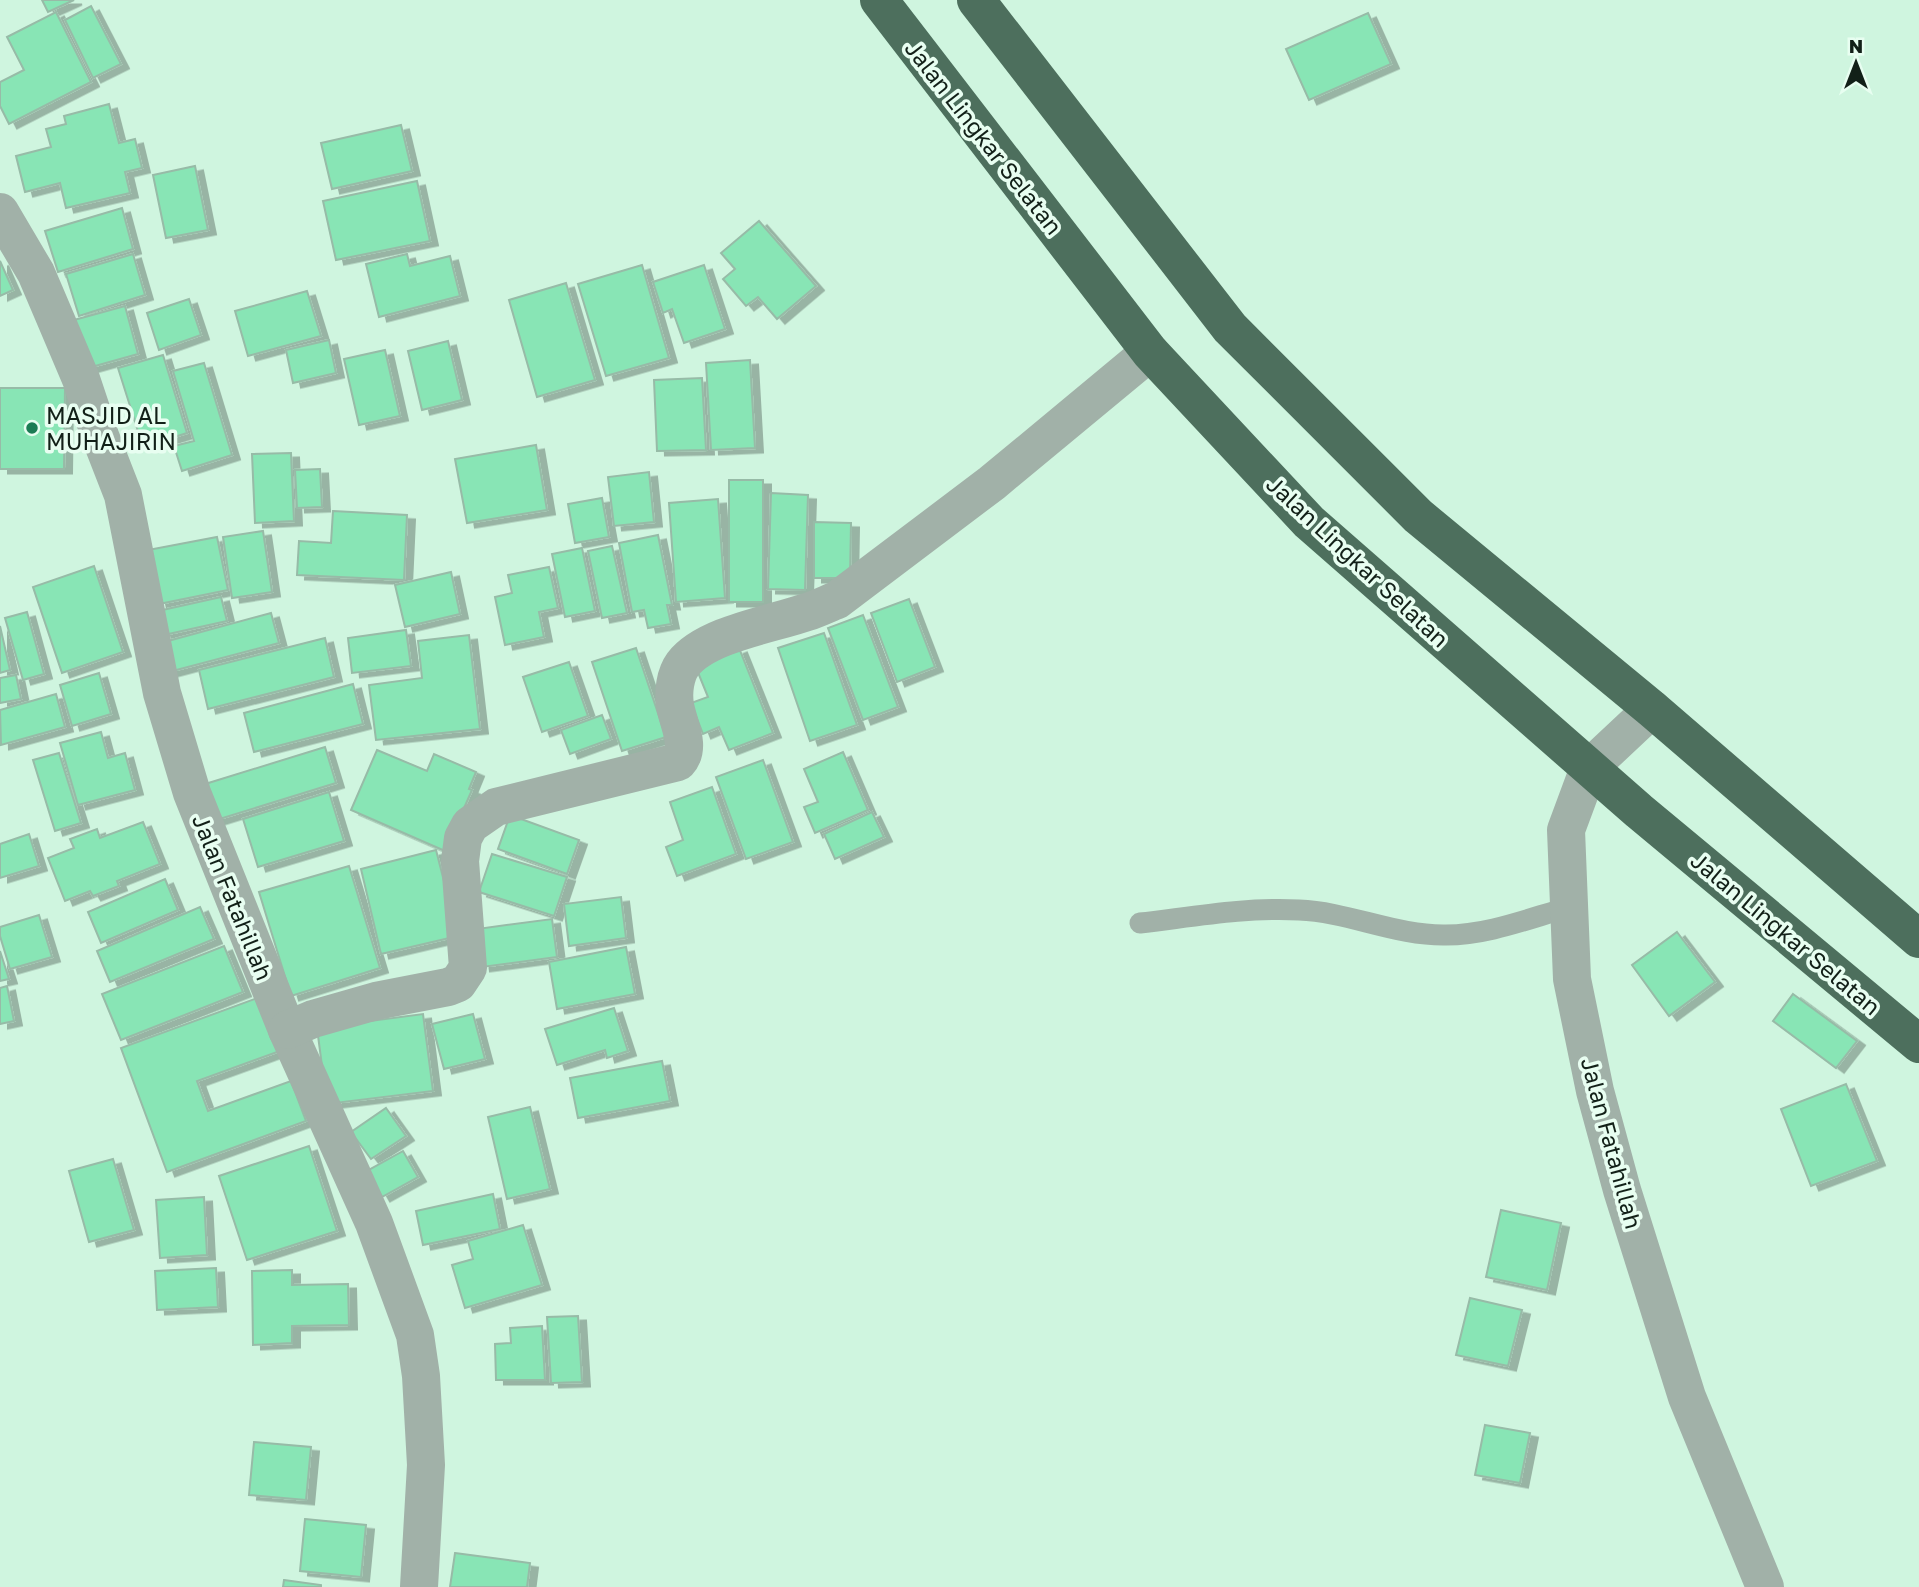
<svg xmlns="http://www.w3.org/2000/svg" width="1919" height="1587" font-family="'Golos Text',sans-serif">
<style>
.building{fill:#88e5b5;stroke:#97bba7;stroke-width:2;filter:url(#shadow)}
.lines{fill:none;stroke-linecap:round;stroke-linejoin:round}
.lane{stroke:#a1b1a8;stroke-width:21}
.street{stroke:#a1b1a8;stroke-width:38}
.highway{stroke:#4d6f5d;stroke-width:38}
.poi-dot{fill:#1b7c54;stroke:#e8fef1;stroke-width:2.5}
.labels{text-anchor:middle;dominant-baseline:central;stroke-width:7;stroke-linejoin:round;paint-order:stroke}
.street-label{font-size:23px;fill:#122018;stroke:#e8fef1}
.poi-label{font-size:23px;fill:#122018;stroke:#e8fef1;text-anchor:start}
</style>
<defs>
<filter id="shadow"><feDropShadow dx="8" dy="4.5" stdDeviation="0" flood-color="#0004"/></filter>
</defs>
<rect width="100%" height="100%" fill="#cff5df"/>
<g class="building">
<path d="M42,0H74L48,12Z"/>
<path d="M91,6L121,64L93,78L65,20Z"/>
<path d="M56,12L91,82L9,124L0,106V82L24,70L7,37Z"/>
<path d="M1368,13L1391,64L1309,100L1286,49Z"/>
<path d="M109,104L119,143L135,139L142,168L125,172L130,193L66,208L60,183L25,192L16,156L51,147L46,129L66,124L64,116Z"/>
<path d="M401,125L412,171L332,189L321,143Z"/>
<path d="M195,166L208,230L166,238L153,175Z"/>
<path d="M417,181L430,241L336,260L323,201Z"/>
<path d="M122,208L133,249L58,272L45,231Z"/>
<path d="M759,221L816,286L777,319L758,297L746,306L723,279L735,269L721,253Z"/>
<path d="M133,254L145,295L79,316L66,274Z"/>
<path d="M407,254L410,266L450,256L460,296L379,317L366,264Z"/>
<path d="M0,261L13,290L0,296Z"/>
<path d="M642,265L669,358L606,376L578,284Z"/>
<path d="M704,265L725,329L684,343L672,309L663,313L653,282Z"/>
<path d="M566,283L595,380L537,397L509,300Z"/>
<path d="M307,291L321,336L248,356L235,311Z"/>
<path d="M189,299L201,335L159,350L147,313Z"/>
<path d="M125,306L138,354L88,368L74,320Z"/>
<path d="M329,340L336,373L293,383L286,350Z"/>
<path d="M448,341L462,400L422,410L408,351Z"/>
<path d="M385,350L400,416L359,425L344,359Z"/>
<path d="M163,355L187,433L143,447L118,368Z"/>
<path d="M750,360L755,448L711,450L706,363Z"/>
<path d="M204,363L232,455L182,471L174,446L194,441L173,371Z"/>
<path d="M702,378L706,450L657,451L654,380Z"/>
<path d="M0,388H65L64,469H0Z"/>
<path d="M536,445L547,510L467,523L455,459Z"/>
<path d="M291,453L294,521L255,523L252,454Z"/>
<path d="M320,469L322,507L297,508L295,470Z"/>
<path d="M649,472L654,522L614,526L608,477Z"/>
<rect x="729" y="480" width="34" height="122"/>
<path d="M771,493L808,495L805,590L768,589Z"/>
<path d="M602,498L609,537L575,543L568,504Z"/>
<path d="M718,499L725,598L676,602L669,503Z"/>
<path d="M333,511L407,515L404,580L297,575L299,541L331,543Z"/>
<path d="M814,522L851,523L850,578H814Z"/>
<path d="M263,531L272,592L232,598L223,537Z"/>
<path d="M658,535L672,605H667L671,624L648,628L644,610L632,612L619,543Z"/>
<path d="M217,537L228,590L159,604L148,550Z"/>
<path d="M612,546L627,613L602,618L588,551Z"/>
<path d="M582,548L595,611L565,617L552,554Z"/>
<path d="M94,566L123,652L62,673L33,587Z"/>
<path d="M549,567L558,608L539,612L544,637L505,645L495,597L512,593L508,575Z"/>
<path d="M451,572L460,614L405,627L395,585Z"/>
<path d="M221,597L227,621L164,635L158,611Z"/>
<path d="M909,599L935,667L897,682L871,613Z"/>
<path d="M27,612L44,674L23,680L5,618Z"/>
<path d="M271,613L279,643L165,673L157,644Z"/>
<path d="M863,615L898,707L863,720L828,628Z"/>
<path d="M0,626L10,670L0,673Z"/>
<path d="M406,630L411,666L352,673L348,638Z"/>
<path d="M824,633L857,725L810,741L778,648Z"/>
<path d="M469,635L480,729L376,740L369,685L422,678L418,641Z"/>
<path d="M325,638L334,677L208,709L199,670Z"/>
<path d="M636,648L666,737L622,751L592,662Z"/>
<path d="M739,648L773,733L729,750L719,727L703,734L691,703L708,697L695,665Z"/>
<path d="M569,662L588,716L542,732L523,677Z"/>
<path d="M99,673L111,714L72,726L60,685Z"/>
<path d="M16,675L21,699L0,703V678Z"/>
<path d="M353,684L363,724L254,752L244,713Z"/>
<path d="M56,694L65,727L1,745L0,710Z"/>
<path d="M602,715L611,739L570,754L561,730Z"/>
<path d="M101,732L108,758L125,753L135,790L78,805L60,743Z"/>
<path d="M325,747L336,783L213,821L202,785Z"/>
<path d="M377,750L427,771L434,754L476,772L469,789L472,790L445,851L351,810Z"/>
<path d="M843,752L868,810L815,833L804,807L818,802L804,769Z"/>
<path d="M59,753L81,823L55,831L33,760Z"/>
<path d="M763,760L793,842L746,859L716,777Z"/>
<path d="M712,787L736,854L677,876L666,847L683,840L670,802Z"/>
<path d="M329,792L344,841L258,867L243,819Z"/>
<path d="M872,812L884,837L835,859L824,834Z"/>
<path d="M510,815L579,840L567,874L498,849Z"/>
<path d="M143,822L160,864L117,881L119,886L93,896L90,891L65,901L48,858L74,848L70,839L97,829L100,838Z"/>
<path d="M29,834L39,866L0,878V844Z"/>
<path d="M436,850L458,936L381,954L361,869Z"/>
<path d="M492,854L567,877L554,916L479,892Z"/>
<path d="M349,866L380,968L291,996L259,892Z"/>
<path d="M165,879L178,910L101,943L88,912Z"/>
<path d="M621,897L626,938L569,946L564,904Z"/>
<path d="M200,907L214,939L110,982L97,951Z"/>
<path d="M39,915L52,957L10,969L0,936V927Z"/>
<path d="M552,919L557,957L482,967L477,929Z"/>
<path d="M1677,932L1715,982L1669,1016L1632,965Z"/>
<path d="M224,946L243,992L121,1040L102,994Z"/>
<path d="M626,947L635,994L557,1009L549,962Z"/>
<path d="M0,951L9,979L0,981Z"/>
<path d="M7,986L14,1021L0,1024V988Z"/>
<path d="M1793,994L1857,1041L1836,1068L1773,1021Z"/>
<path d="M260,997L280,1051L197,1081L208,1111L291,1081L306,1121L167,1172L121,1048Z"/>
<path d="M614,1008L628,1051L607,1058L605,1050L557,1065L545,1029Z"/>
<path d="M423,1014L433,1091L327,1104L317,1028Z"/>
<path d="M473,1014L485,1059L444,1069L432,1024Z"/>
<path d="M662,1061L670,1101L578,1118L570,1078Z"/>
<path d="M1846,1084L1877,1161L1811,1186L1781,1109Z"/>
<path d="M530,1107L550,1189L507,1199L488,1117Z"/>
<path d="M386,1108L406,1136L371,1159L351,1132Z"/>
<path d="M309,1146L337,1231L247,1260L219,1176Z"/>
<path d="M403,1151L418,1177L382,1197L367,1171Z"/>
<path d="M113,1159L134,1230L89,1242L69,1171Z"/>
<path d="M493,1194L500,1229L423,1245L416,1211Z"/>
<path d="M204,1197L207,1255L160,1258L156,1200Z"/>
<path d="M1501,1210L1561,1223L1547,1290L1486,1277Z"/>
<path d="M523,1225L542,1285L465,1308L452,1265L473,1259L468,1241Z"/>
<path d="M216,1268L218,1307L157,1310L155,1271Z"/>
<path d="M292,1270V1285L348,1284L349,1325L292,1326V1343L253,1345L252,1271Z"/>
<path d="M1470,1298L1522,1310L1508,1366L1456,1355Z"/>
<path d="M578,1316L582,1382L551,1383L547,1317Z"/>
<path d="M542,1326L545,1380H496L495,1344L511,1343L510,1328Z"/>
<path d="M1485,1425L1530,1433L1520,1483L1475,1475Z"/>
<path d="M254,1442L311,1447L306,1500L249,1495Z"/>
<path d="M305,1519L366,1525L361,1577L300,1571Z"/>
<path d="M455,1553L530,1563L527,1587H450Z"/>
<path d="M284,1580L321,1585V1587H283Z"/>
</g>
<g class="lines">
<path class="lane" d="M1140,923C1192,917 1246,907 1299,910C1349,912 1396,936 1446,935C1488,935 1530,918 1570,907"/>
<g class="street">
<path d="M0,212L36,273L56,320L81,379L100,436L123,495L162,693L192,793L287,1030L374,1223L415,1335L421,1376L426,1465L419,1587"/>
<path d="M1652,709L1589,768L1566,830L1572,979L1595,1091L1622,1190L1687,1397L1765,1587"/>
<path d="M287,1030L313,1019L376,1001L448,987L458,983L468,968L460,861L463,838L470,825L496,807L678,762C692,747 678,724 675,705C673,692 675,675 683,664C706,634 773,624 807,612C817,609 827,604 837,600L992,483L1150,352"/>
</g>
<g class="highway">
<path d="M879,0L1150,352L1309,522L1639,811L1919,1044"/>
<path d="M976,0L1230,328L1418,516L1652,709L1919,939"/>
</g>
</g>
<circle class="poi-dot" cx="32" cy="428" r="7"/>
<g class="labels">
<g class="street-label">
<text transform="translate(984 137) rotate(52)">Jalan Lingkar Selatan</text>
<text transform="translate(1358 561) rotate(43)">Jalan Lingkar Selatan</text>
<text transform="translate(233 897) rotate(68)">Jalan Fatahillah</text>
<text transform="translate(1786 933) rotate(40)">Jalan Lingkar Selatan</text>
<text transform="translate(1612 1143) rotate(75)">Jalan Fatahillah</text>
</g>
<g class="poi-label">
<text x="46" y="415">MASJID AL<tspan x="46" dy="26">MUHAJIRIN</tspan></text>
</g>
</g>
<g transform="translate(1856 63)" stroke="#e8fef1" stroke-width="5" paint-order="stroke">
<path d="M0-5L12 26L0 18L-12 26Z" fill="#122018"/>
<text y="-10" font-size="19" font-weight="bold" text-anchor="middle" fill="#122018">N</text>
</g>
</svg>
